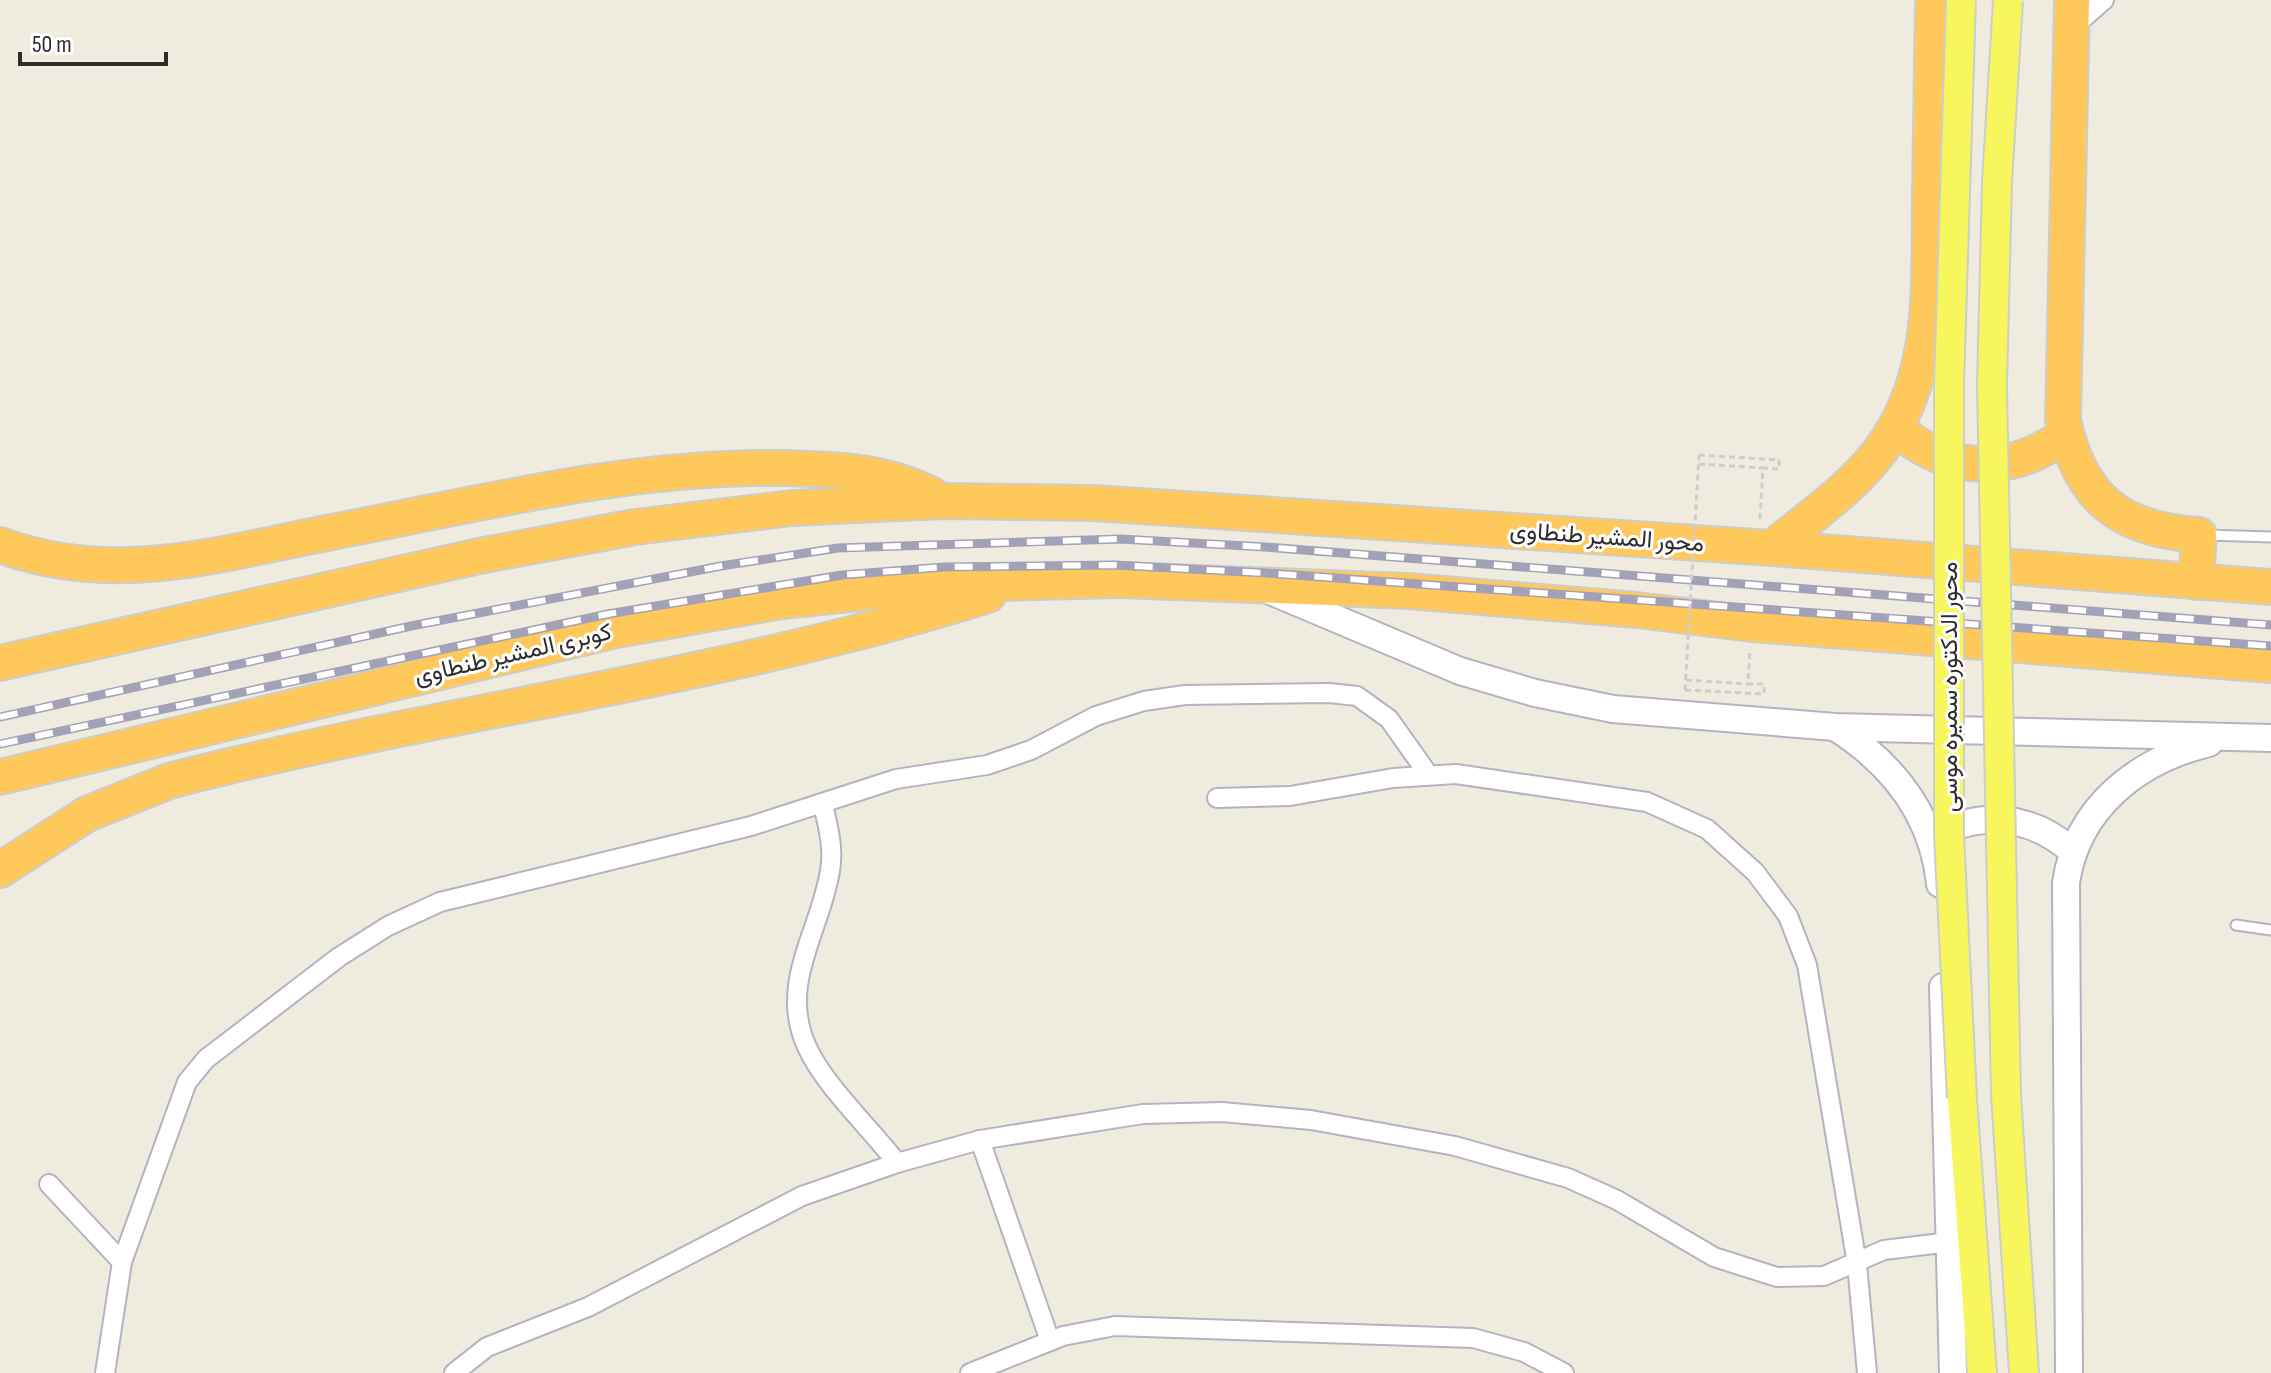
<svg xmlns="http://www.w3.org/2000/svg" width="2271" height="1373" font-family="'Sofia Sans Condensed',Vazirmatn,sans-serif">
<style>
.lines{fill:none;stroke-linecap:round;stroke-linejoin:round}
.lane-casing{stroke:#b3b3c1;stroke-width:13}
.street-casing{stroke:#b3b3c1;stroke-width:22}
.secondary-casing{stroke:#b3b3c1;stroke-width:30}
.primary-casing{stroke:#cdcdcd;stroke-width:32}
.highway-casing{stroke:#cdcdcd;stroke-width:38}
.path{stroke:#cdcdcd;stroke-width:3;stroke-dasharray:6 4;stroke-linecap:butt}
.lane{stroke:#fff;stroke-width:9}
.street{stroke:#fff;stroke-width:18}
.secondary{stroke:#fff;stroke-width:26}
.primary{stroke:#f7f65d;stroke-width:28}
.highway{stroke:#ffc85a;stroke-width:34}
.rail-casing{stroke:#a3a1b8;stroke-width:9}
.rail{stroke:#fff;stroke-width:6;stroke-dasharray:18;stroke-linecap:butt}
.primary-bridge-casing{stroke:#cdcdcd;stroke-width:32;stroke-linecap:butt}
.path-bridge{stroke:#cdcdcd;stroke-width:3;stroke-dasharray:6 4;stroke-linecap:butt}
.primary-bridge{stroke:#f7f65d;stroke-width:28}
.labels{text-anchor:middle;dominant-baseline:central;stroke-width:6;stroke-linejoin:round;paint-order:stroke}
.street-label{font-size:24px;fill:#2d2d2d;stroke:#fff}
</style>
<rect width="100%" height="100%" fill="#efecdf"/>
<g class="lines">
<defs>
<g id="lane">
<path d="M2206,535L2271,537"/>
<path d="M2236,925L2271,930"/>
</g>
<g id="street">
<path d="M2072,28L2104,0"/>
<path d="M1217,798L1290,796L1393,778L1456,774L1647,802L1707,829L1755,872L1788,916L1807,965L1857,1264L1867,1373"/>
<path d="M823,805C828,826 834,848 830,871C820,932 778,984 807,1047C824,1085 870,1128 897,1163"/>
<path d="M980,1140L1050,1341"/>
<path d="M49,1184L122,1262"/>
<path d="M105,1373L122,1262L187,1082L206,1059L339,957L388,926L440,902L751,826L896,779L987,765L1031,750L1096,716L1144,701L1185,695L1329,693L1357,696L1389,719L1428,774"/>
<path d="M454,1373L487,1347L588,1307L802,1196L897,1163L980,1140L1143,1114L1222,1112L1311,1120L1455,1146L1568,1178L1617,1200L1714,1257L1777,1277L1824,1276L1884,1250L1950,1242"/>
<path d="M970,1373L1063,1336L1115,1326L1473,1338L1524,1352L1564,1373"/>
</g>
<g id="secondary">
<path d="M1268,590L1460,671L1535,693L1613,709L1835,727L2271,738"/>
<path d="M1835,727C1893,764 1933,815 1940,884"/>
<path d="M1932,836C1981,811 2030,814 2072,851"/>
<path d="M1943,987L1953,1373"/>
<path d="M2069,1373L2066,883C2077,807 2138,760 2209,743"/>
</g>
<g id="primary">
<path d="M2006,1095L2024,1373"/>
<path d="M1962,1098L1982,1373"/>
</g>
<g id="highway">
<path d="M2072,0L2063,420C2080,499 2120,530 2199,535L2196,582"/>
<path d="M1896,428C1947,474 2012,476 2066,434"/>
<path d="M0,545C114,587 218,554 332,532C480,504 627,466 779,468C832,469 884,470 932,495"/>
<path d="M1772,548C1812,515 1858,485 1887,441C1937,366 1928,280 1930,194C1931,130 1932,65 1933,0"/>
<path d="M0,663L479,556L635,527L792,508L943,501L1094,503L1772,548L2271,587"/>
<path d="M0,777L616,630L782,601L949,584L1119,580L1408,591L1637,610L1752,624L2271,665"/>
<path d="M0,870L87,814L169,781C440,711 720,680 988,595"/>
</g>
</defs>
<use href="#lane" class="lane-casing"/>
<use href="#street" class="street-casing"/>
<use href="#secondary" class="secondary-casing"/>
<use href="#primary" class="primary-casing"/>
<use href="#highway" class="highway-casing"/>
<g class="path">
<path d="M1699,455L1779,460V469L1763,468L1760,519"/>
<path d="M1699,464L1763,468"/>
<path d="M1686,680L1748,684"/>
<path d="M1685,690L1764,694V684H1748L1750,649"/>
</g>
<use href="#lane" class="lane"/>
<use href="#street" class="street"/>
<use href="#secondary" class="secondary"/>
<use href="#primary" class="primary"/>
<use href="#highway" class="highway"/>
<defs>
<g id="rail">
<path d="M0,717L411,626L721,566L838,548L1120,539L1265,547L2271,625"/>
<path d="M0,744L608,614L842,575L944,567L1114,565L1266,573L2271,646"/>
</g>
</defs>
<use href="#rail" class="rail-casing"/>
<use href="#rail" class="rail"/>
<defs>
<g id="primary-bridge">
<path d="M1961,0L1949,385V835L1962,1098"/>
<path d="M2006,1095L1992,386L1997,183L2008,0"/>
</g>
</defs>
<use href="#primary-bridge" class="primary-bridge-casing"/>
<path class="path-bridge" d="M1685,690L1699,455"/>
<use href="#primary-bridge" class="primary-bridge"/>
</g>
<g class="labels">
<g class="street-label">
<text transform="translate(1607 537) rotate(4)">محور المشير طنطاوى</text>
<text transform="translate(513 654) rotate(-13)">كوبرى المشير طنطاوى</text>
<text transform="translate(1949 687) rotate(-90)">محور الدكتوره سميره موسى</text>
</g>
</g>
<path d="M20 52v12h146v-12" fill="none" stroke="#2d2d2d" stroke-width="4"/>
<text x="32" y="52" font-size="24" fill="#2d2d2d" stroke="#ffffff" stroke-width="6" paint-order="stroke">50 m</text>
</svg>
